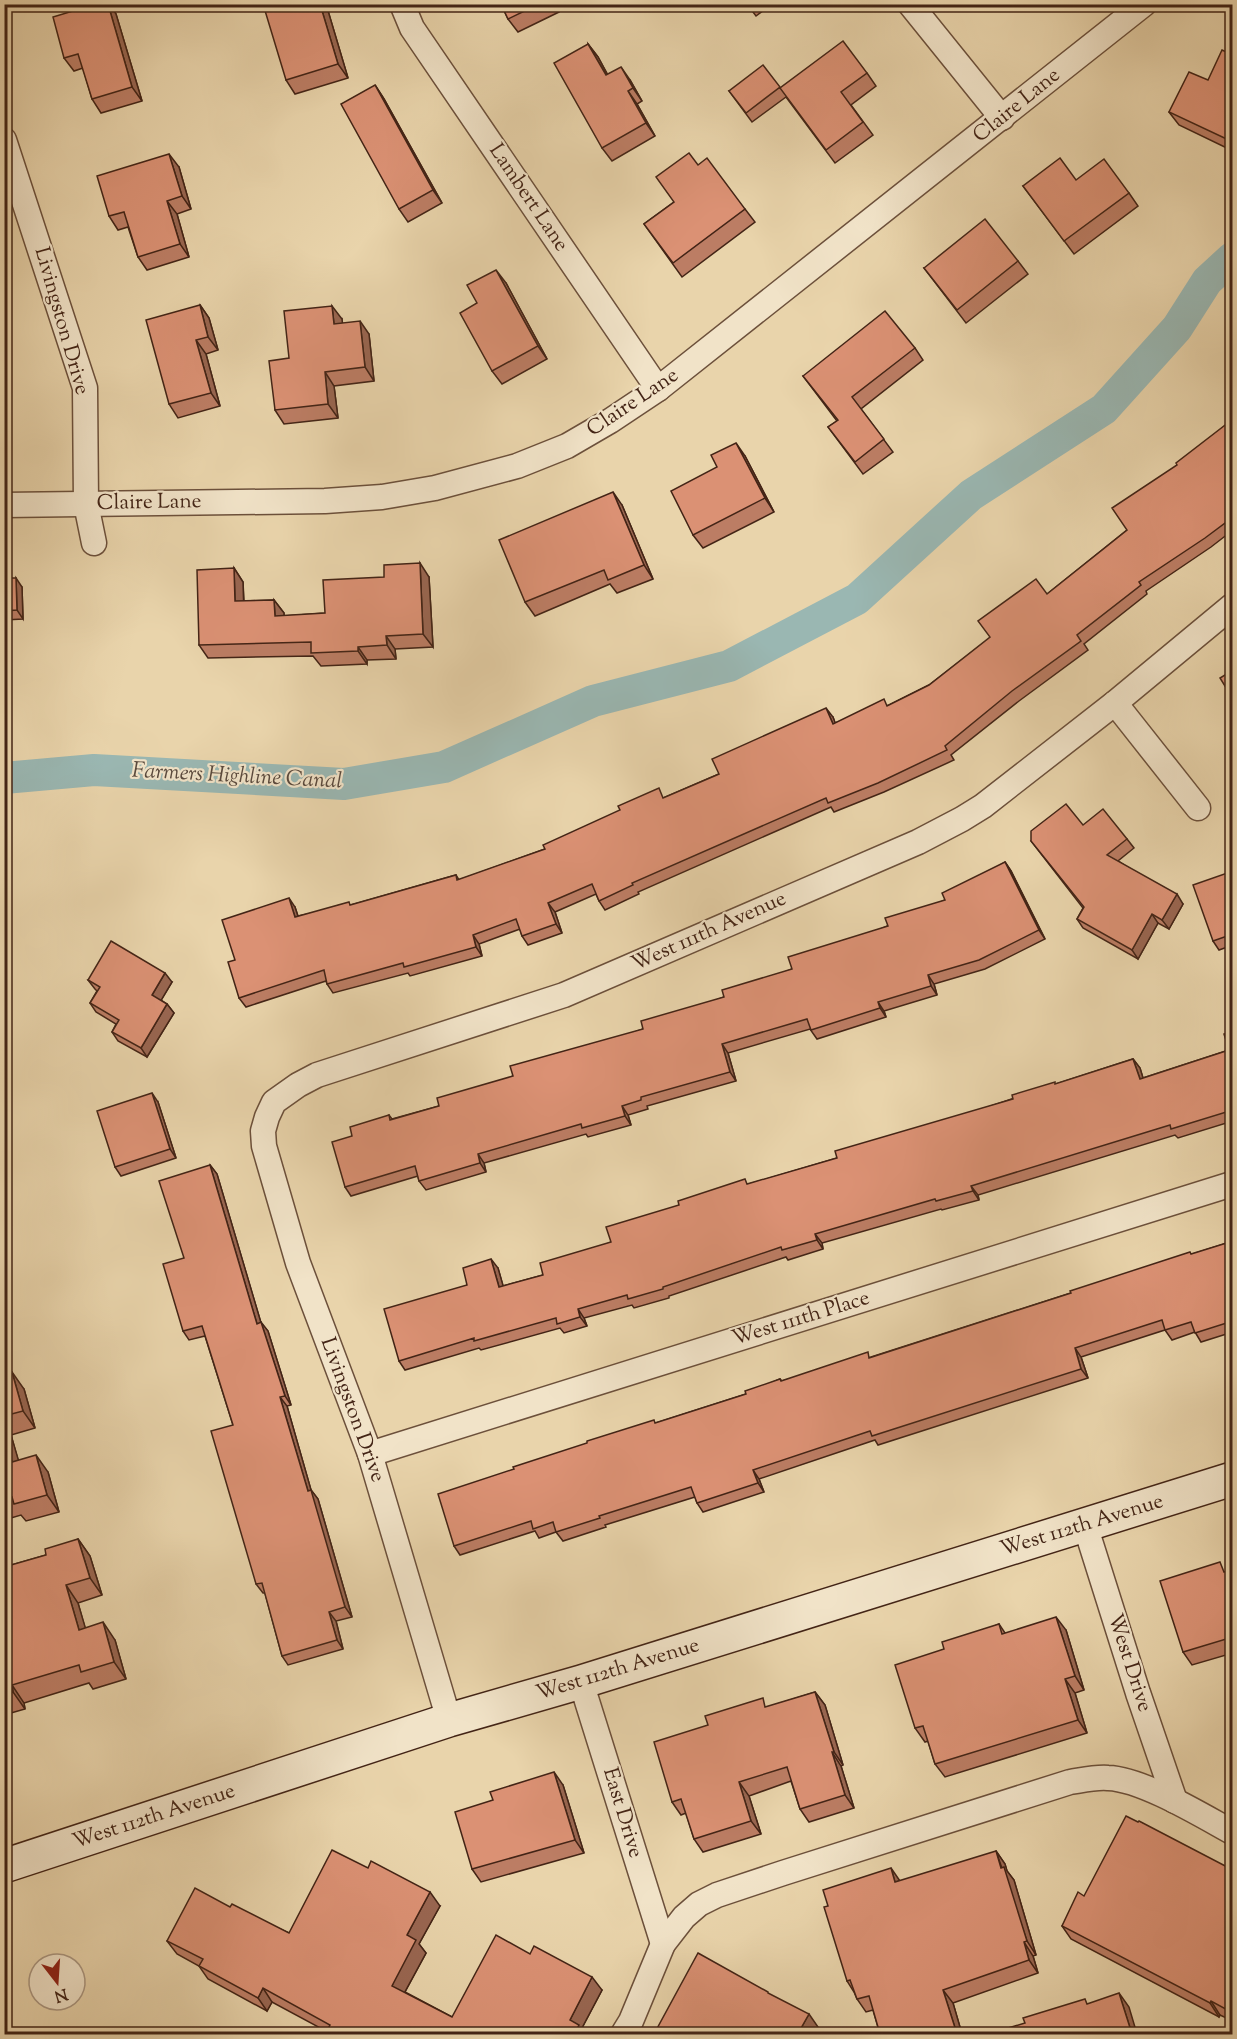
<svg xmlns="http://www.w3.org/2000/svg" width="1237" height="2039" font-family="'Sorts Mill Goudy',serif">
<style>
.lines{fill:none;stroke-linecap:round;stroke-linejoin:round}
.canal{stroke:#9ab7b2;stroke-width:32}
.street-casing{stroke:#6c503b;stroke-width:27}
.secondary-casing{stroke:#432416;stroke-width:36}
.street{stroke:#f1e3c8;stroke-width:24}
.secondary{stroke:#f1e3c8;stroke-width:33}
.wall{fill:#bc7d64;stroke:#432416;stroke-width:1.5}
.shaded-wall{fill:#996651;stroke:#432416;stroke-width:1.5}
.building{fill:#db9174;stroke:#432416;stroke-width:1.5}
.labels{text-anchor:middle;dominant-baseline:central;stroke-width:4.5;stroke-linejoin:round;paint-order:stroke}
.street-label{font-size:21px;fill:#432416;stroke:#f1e3c8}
.water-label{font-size:22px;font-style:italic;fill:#59493d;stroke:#f1e3c8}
</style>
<rect width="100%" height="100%" fill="#e9d4ab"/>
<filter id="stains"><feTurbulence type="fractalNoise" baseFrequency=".00333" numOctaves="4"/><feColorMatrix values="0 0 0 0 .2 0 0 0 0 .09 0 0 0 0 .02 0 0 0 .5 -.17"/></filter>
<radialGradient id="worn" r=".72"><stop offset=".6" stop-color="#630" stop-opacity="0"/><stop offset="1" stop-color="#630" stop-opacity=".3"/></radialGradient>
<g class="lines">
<path class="canal" d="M4,778L94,770L344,784L444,767L593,701L729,666L857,599L971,495L1104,409L1177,328L1207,281L1232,258"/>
<defs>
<g id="street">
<path d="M402,4L412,28L658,389"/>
<path d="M910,4L1002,118"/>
<path d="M4,140L85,388L86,504L94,543"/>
<path d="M4,505L325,501L382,497L435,488L517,466L567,446L610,421L658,389L1144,4"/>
<path d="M1115,703L1198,808"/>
<path d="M370,1454L1232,1184"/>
<path d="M1085,1525L1138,1693L1175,1801"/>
<path d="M581,1682L663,1944"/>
<path d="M449,1720L370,1454L298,1263L264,1146L263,1131L267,1117L274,1102L298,1085L317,1075L564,995L918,842L962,819L983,806L1115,703L1232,606"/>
<path d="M623,2034L631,2021L663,1944L684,1917L699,1904L717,1895L783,1873L1070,1782C1083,1780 1095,1777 1108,1778C1142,1779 1201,1815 1232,1832"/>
</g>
<path id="secondary" d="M4,1866L449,1720L581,1682L1232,1479"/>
</defs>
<use href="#street" class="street-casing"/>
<use href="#secondary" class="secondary-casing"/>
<use href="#street" class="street"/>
<use href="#secondary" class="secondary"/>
</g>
<g class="wall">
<path d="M96,4H110L116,14L142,101L101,113L92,99L83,68L74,71L64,58Z"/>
<path d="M326,4L348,78L295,94L286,80Z"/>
<path d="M501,4H556L559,12L518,32L508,19Z"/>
<path d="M747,4H772L756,16Z"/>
<path d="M1002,4H1012L1006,9Z"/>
<path d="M588,44L598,57L608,75L630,80L642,101L637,104L655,136L612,161L602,148Z"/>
<path d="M1233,55V151L1179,125L1169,112L1208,80Z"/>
<path d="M867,73L876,86L851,105L873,135L835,163L786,97L752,122L729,91L781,88Z"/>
<path d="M375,85L384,99L442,203L408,222L399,209Z"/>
<path d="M179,167L191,209L177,214L189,257L147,270L138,257L128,227L118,230L109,216Z"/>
<path d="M1076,180L1129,193L1138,206L1074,254L1023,186Z"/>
<path d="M674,202L745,209L755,222L682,277L644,224Z"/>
<path d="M1018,261L1028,274L966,323L924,268Z"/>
<path d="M506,283L547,359L502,384L492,371L477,303Z"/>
<path d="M200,305L209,318L218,350L206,354L220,406L178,418L169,404Z"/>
<path d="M342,319V323L369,334L374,381L334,386L338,418L284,424L275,410L289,358Z"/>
<path d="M915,348L923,360L861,409L893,452L863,474L828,427L837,421L803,376Z"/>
<path d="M1233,419V530L1211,547L1146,591L1147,594L1084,644L1088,650L1019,701L951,755L954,760L884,792L834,812L831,807L638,892L639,894L605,910L599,901L596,894L555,912L562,933L528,945L522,936L520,929L479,944L482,956L410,976L408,973L333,993L327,984L326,981L246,1007L239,998L235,960L295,907L298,916L351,905L456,875L459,880L545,849L719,774L833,717L835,723L889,705L929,685L1047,594L1127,530L1177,465Z"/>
<path d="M745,456L774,512L703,548L693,535L717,467Z"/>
<path d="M622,505L653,579L617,593L610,584L535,616L525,602Z"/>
<path d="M234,568L243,582L244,601L274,600L284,613V616L325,613L429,577L433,647L395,649L396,659L367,660V664L321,666L313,656L208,658L199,645Z"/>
<path d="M4,578L22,587L23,619L4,620Z"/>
<path d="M1083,825L1127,839L1134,848L1118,861L1183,904L1169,929L1158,923L1138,959L1083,928L1077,919L1083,908L1031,841Z"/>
<path d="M1005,862L1011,871L1045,939L985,969L934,984L937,995L884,1011L886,1017L817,1039L810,1029L728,1053L736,1081L647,1106L648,1109L628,1115L631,1125L588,1137L586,1134L484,1163L486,1172L426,1190L419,1181L418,1176L351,1196L345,1187L352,1136L389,1115L392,1119L439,1106L513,1076L643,1029L724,997L792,969L945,900Z"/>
<path d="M1233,871V945L1219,950L1213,941Z"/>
<path d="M88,980L172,982L161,1000L167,1004L174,1013L147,1057L118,1041L112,1032L116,1024L96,1012L90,1003L97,991L95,989Z"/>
<path d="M1233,1032V1121L1178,1138L1175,1135L978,1195L979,1200L942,1210L941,1209L822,1243L823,1249L788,1260L786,1257L669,1296V1298L634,1308L632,1305L584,1318L587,1326L564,1333L560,1328L481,1350L479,1348L405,1370L399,1361L467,1285L498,1268L503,1286L543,1275L611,1242L749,1184L837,1158L1056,1084L1133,1059L1140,1068L1143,1078L1229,1050Z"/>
<path d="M158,1102L176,1158L121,1176L115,1167Z"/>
<path d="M4,1145L9,1151L4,1154Z"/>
<path d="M210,1165L217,1174L261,1323L268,1331L291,1405L287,1406L311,1490L318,1499L352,1617L336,1621L343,1649L288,1665L282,1656L265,1593H263L256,1584L233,1425L205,1336L189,1340L183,1331L184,1258Z"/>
<path d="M1233,1241V1332L1201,1342L1195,1332L1172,1340L1165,1330L1081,1357L1088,1378L878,1445L875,1440L759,1479L764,1492L703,1512L697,1503L695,1497L605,1525L606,1527L563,1541L556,1532L539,1538L535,1531L460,1555L454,1546L656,1423L746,1394L780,1379L782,1381L871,1357Z"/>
<path d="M4,1374L24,1389L35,1428L11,1435L18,1460L48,1472L59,1512L26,1521L21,1515L4,1520Z"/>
<path d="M78,1539L90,1556L102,1595L78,1603L85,1628L115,1640L126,1679L93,1689L89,1683L24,1703L25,1709L4,1715V1567L46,1555Z"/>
<path d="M1233,1569V1653L1192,1665L1183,1652L1227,1571Z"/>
<path d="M999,1624L1005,1633L1066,1630L1084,1690L1075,1693L1087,1733L945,1777L935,1764L928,1741L925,1742L915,1728L944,1649Z"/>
<path d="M815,1692L825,1705L843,1765L841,1766L854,1808L809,1822L800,1809L791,1781L749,1796L761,1834L703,1852L694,1839L686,1813L681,1815L672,1802L768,1707Z"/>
<path d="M563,1785L584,1853L481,1882L472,1869Z"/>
<path d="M996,1851L1005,1864L1007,1871L1014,1880L1036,1955L1033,1956L1038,1973L953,2003L962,2034H880L873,2010L866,2012L857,1999L854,1992L847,1981Z"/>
<path d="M1233,1870V2021L1220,2015L1219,2017L1071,1939L1062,1926L1084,1896Z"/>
<path d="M440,1906L419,1944L426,1953L405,1992L452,2017L530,1954L602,1990L582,2028L586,2034H325L326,2031L272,2002L267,2011L208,1979L199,1966L177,1954L167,1941L230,1907L289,1933Z"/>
</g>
<g class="shaded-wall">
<path d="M108,4H110L116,14L142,101L132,87Z"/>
<path d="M320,4H326L348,78L338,64Z"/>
<path d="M588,44L598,57L615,89L606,75Z"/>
<path d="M621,67L630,80L642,101L633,88Z"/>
<path d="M375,85L384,99L442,203L433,190Z"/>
<path d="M628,91L637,104L655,136L646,123Z"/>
<path d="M169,154L179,167L191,209L182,196Z"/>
<path d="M167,201L177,214L189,257L180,244Z"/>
<path d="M496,270L506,283L547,359L538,346Z"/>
<path d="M200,305L209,318L218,350L208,337Z"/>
<path d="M332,306L342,319L344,337L334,324Z"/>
<path d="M360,321L369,334L374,381L365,367Z"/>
<path d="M196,340L206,354L220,406L211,393Z"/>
<path d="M325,372L334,386L338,418L328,404Z"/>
<path d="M736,443L745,456L774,512L765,498Z"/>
<path d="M613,492L622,505L653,579L644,565Z"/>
<path d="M420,563L429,577L433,647L423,634Z"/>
<path d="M234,568L243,582L244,614L235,601Z"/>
<path d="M16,578L22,587L23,619L17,610Z"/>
<path d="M274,600L284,613V630L275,616Z"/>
<path d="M386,636L395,649L396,659L387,645Z"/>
<path d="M358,647L367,660V664L358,651Z"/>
<path d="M826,708L833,717L839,733L833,724Z"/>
<path d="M1005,862L1011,871L1045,939L1039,930Z"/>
<path d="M1177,894L1183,904L1169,929L1162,920Z"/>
<path d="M289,898L295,907L301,926L295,917Z"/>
<path d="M548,903L555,912L562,933L556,924Z"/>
<path d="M1152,914L1158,923L1138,959L1132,950Z"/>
<path d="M473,935L479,944L482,956L476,947Z"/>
<path d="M165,973L172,982L159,1004L152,995Z"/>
<path d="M928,975L934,984L937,995L931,986Z"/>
<path d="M878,1002L884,1011L886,1017L880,1008Z"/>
<path d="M167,1004L174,1013L147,1057L141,1048Z"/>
<path d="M722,1044L728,1053L736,1081L730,1072Z"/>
<path d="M1133,1059L1140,1068L1146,1088L1140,1079Z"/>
<path d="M152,1093L158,1102L176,1158L170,1149Z"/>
<path d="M622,1106L628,1115L631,1125L625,1116Z"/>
<path d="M478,1154L484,1163L486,1172L480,1163Z"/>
<path d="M210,1165L217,1174L264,1333L257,1324Z"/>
<path d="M971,1186L978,1195L979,1200L973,1191Z"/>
<path d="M815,1234L822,1243L823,1249L817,1240Z"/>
<path d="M491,1259L498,1268L506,1296L499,1287Z"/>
<path d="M578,1309L584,1318L587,1326L580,1317Z"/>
<path d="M261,1322L268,1331L291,1405L285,1396Z"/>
<path d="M1075,1348L1081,1357L1088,1378L1081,1369Z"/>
<path d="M12,1372L24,1389L35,1428L23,1411Z"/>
<path d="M280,1397L287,1406L311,1490L318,1499L352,1617L345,1607L308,1491Z"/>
<path d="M4,1426L11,1435L24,1479L12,1462L4,1437Z"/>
<path d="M36,1455L48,1472L59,1512L47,1495Z"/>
<path d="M753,1470L759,1479L764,1492L758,1483Z"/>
<path d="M78,1539L90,1556L102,1595L90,1578Z"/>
<path d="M66,1585L78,1603L91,1647L79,1630Z"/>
<path d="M329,1612L336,1621L343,1649L337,1640Z"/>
<path d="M1056,1617L1066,1630L1084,1690L1075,1676Z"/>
<path d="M103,1622L115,1640L126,1679L114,1662Z"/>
<path d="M1065,1679L1075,1693L1087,1733L1078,1720Z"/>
<path d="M12,1685L24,1703L25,1709L13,1692Z"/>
<path d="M815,1692L825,1705L843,1765L834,1752Z"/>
<path d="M832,1752L841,1766L854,1808L845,1795Z"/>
<path d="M554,1772L563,1785L584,1853L575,1840Z"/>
<path d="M739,1782L749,1796L761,1834L751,1821Z"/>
<path d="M996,1851L1005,1864L1007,1871L1014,1880L1036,1955L1027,1941Z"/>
<path d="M891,1868L900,1881L895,1882Z"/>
<path d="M430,1892L440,1906L419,1944L426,1953L401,1999L392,1986L407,1935Z"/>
<path d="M1024,1942L1033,1956L1038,1973L1029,1960Z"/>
<path d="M592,1977L602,1990L582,2028L586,2034H574L570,2020Z"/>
<path d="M263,1988L272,2002L267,2011L258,1998Z"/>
<path d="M943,1990L953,2003L962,2034H957Z"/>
<path d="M1119,1993L1129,2007L1137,2034H1132Z"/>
<path d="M1211,2001L1220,2015L1219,2017L1210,2003Z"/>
<path d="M809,2014L818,2027L814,2034H800V2030Z"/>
</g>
<g class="building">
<path d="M96,4H108L132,87L92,99L78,54L64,58L53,17Z"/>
<path d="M263,4H320L338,64L286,80Z"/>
<path d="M501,4H539L508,19Z"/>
<path d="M843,41L867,73L841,92L863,122L826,150L780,88Z"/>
<path d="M588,44L606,75L621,67L633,88L628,91L646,123L602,148L554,63Z"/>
<path d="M1222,50L1233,55V142L1169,112L1189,72L1208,80Z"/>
<path d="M763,65L780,87L746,113L729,91Z"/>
<path d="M375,85L433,190L399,209L341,104Z"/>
<path d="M689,153L698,165L707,158L745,209L673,263L644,224L674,202L656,177Z"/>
<path d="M169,154L182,196L167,201L180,244L138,257L124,212L109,216L97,176Z"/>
<path d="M1060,158L1076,180L1104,159L1129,193L1064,241L1023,186Z"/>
<path d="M985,219L1018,261L957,310L924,268Z"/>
<path d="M496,270L538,346L492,371L460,313L477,303L467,285Z"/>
<path d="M200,305L208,337L196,340L211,393L169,404L146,320Z"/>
<path d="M332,306L334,324L360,321L365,367L325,372L328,404L275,410L269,361L289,358L284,311Z"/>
<path d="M885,311L915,348L852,397L884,439L855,462L828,427L838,420L803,376Z"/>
<path d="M1233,419V517L1205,538L1139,582L1141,585L1077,635L1081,641L1012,691L945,746L947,750L878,783L828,803L826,798L632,883L633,885L599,901L592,884L548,903L556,924L522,936L516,919L473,935L476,947L404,967L403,963L327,984L324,970L239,998L228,962L235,960L222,920L289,898L295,917L349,902L350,905L456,875L457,880L545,849L543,845L620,810L618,806L659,788L663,798L719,774L712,759L826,708L833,724L884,699L887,706L929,685L990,637L978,621L1036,579L1047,594L1127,530L1112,508L1177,465L1176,463Z"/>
<path d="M736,443L765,498L693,535L671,491L717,467L711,455Z"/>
<path d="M613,492L644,565L608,580L604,570L525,602L499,540Z"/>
<path d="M420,563L423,634L386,636L387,645L358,647V651L311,653V642L199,645L197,570L234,568L235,601L274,600L275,616L325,613L323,580L384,577V565Z"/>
<path d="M4,578H16L17,610L4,611Z"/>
<path d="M1233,670V699L1220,678Z"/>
<path d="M1066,804L1083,825L1103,809L1127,839L1107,855L1177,894L1162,920L1152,914L1132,950L1077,919L1084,907L1031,841V831Z"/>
<path d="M1005,862L1039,930L979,960L928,975L931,986L878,1002L880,1008L811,1030L807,1019L722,1044L730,1072L641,1097V1100L622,1106L625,1116L582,1128L581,1124L478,1154L480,1163L419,1181L415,1166L345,1187L332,1142L352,1136L350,1127L389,1115L390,1120L439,1106L437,1098L513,1076L510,1066L643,1029L641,1021L724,997L722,990L792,969L788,957L888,926L885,918L945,900L942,893Z"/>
<path d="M1233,871V934L1213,941L1193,885Z"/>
<path d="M111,941L165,973L152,995L167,1004L141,1048L112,1032L119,1020L90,1003L100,987L88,980Z"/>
<path d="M1233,1032V1110L1171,1129L1170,1125L971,1186L973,1191L936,1201L935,1199L815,1234L817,1240L782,1250L781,1247L663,1287V1289L628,1299L627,1295L578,1309L580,1317L557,1324L556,1318L474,1341V1338L399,1361L384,1309L467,1285L463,1268L491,1259L499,1287L543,1275L540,1263L611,1242L606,1227L679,1205L678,1201L745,1179L747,1184L837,1158L835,1151L1013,1099L1012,1095L1055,1082V1084L1133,1059L1140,1079L1229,1050L1224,1034Z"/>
<path d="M152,1093L170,1149L115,1167L97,1111Z"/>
<path d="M210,1165L257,1324L261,1322L285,1396L280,1397L308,1491L311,1490L345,1607L329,1612L337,1640L282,1656L262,1583L256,1584L211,1431L233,1425L202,1326L183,1331L163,1264L184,1258L159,1181Z"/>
<path d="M1233,1241V1300L1231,1301L1233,1305V1321L1195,1333L1191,1322L1165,1330L1162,1320L1075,1348L1081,1369L872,1436L870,1431L753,1470L758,1483L697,1503L691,1487L599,1516L600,1518L556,1532L553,1522L533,1529L531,1521L454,1546L438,1494L514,1469L513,1467L587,1443V1441L654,1420L655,1423L746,1394L745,1391L780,1379L781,1381L868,1352L869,1358L1071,1293L1070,1291L1190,1252L1191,1254Z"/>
<path d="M12,1372L23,1411L4,1416V1374Z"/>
<path d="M4,1437L12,1462L36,1455L47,1495L14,1504L12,1497L4,1500Z"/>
<path d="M78,1539L90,1578L66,1585L79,1630L103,1622L114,1662L81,1672L79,1665L12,1685L13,1692L4,1694V1567L46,1555L45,1549Z"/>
<path d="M1220,1562L1224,1572L1233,1569V1637L1183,1652L1160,1581Z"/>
<path d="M1056,1617L1075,1676L1065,1679L1078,1720L935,1764L923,1726L915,1728L895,1665L944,1649L942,1642L999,1624L1002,1634Z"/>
<path d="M815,1692L834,1752H832L845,1795L800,1809L787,1767L739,1782L751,1821L694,1839L681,1799L672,1802L654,1742L708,1725L705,1716L763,1698L765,1707Z"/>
<path d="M1233,1755V1767L1227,1765Z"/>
<path d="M554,1772L575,1840L472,1869L455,1812L493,1800L490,1792Z"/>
<path d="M1126,1816L1138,1822L1139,1821L1233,1870V1967L1230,1971L1233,1972V2013L1211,2001L1210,2003L1062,1926L1078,1892L1084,1896Z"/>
<path d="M332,1850L368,1868L371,1861L430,1892L407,1935L416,1940L392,1986L452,2017L496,1935L530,1954L534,1946L592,1977L570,2020L579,2025L574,2034H325L330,2025L263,1988L258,1998L199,1966L203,1959L167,1941L195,1888L230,1907L232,1904L289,1933Z"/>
<path d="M996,1851L1001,1868L1004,1867L1027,1941L1024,1942L1029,1960L943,1990L957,2034H880L869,1996L857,1999L850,1980L847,1981L824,1907L828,1906L823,1890L891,1868L895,1882Z"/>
<path d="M698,1953L768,1992V1993L809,2014L800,2030L802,2031L800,2034H654Z"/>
<path d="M1119,1993L1132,2034H988L1025,2023L1023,2018L1085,1999L1087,2004Z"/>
</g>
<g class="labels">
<g class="street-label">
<text transform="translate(1017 106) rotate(-39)">Claire Lane</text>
<text transform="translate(528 198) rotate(56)">Lambert Lane</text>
<text transform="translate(61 321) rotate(74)">Livingston Drive</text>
<text transform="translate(633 403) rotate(-34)">Claire Lane</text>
<text transform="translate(149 503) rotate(-1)">Claire Lane</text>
<text transform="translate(709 932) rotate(-24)">West 111th Avenue</text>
<text transform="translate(801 1319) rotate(-17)">West 111th Place</text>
<text transform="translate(352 1410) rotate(70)">Livingston Drive</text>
<text transform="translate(1082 1526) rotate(-17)">West 112th Avenue</text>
<text transform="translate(1129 1663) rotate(72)">West Drive</text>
<text transform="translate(618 1670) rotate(-17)">West 112th Avenue</text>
<text transform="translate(622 1813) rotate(73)">East Drive</text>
<text transform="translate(154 1817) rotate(-18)">West 112th Avenue</text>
</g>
<g class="water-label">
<text transform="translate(237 777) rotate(3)">Farmers Highline Canal</text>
</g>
</g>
<rect width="1237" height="2039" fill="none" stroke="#e9d4ab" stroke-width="24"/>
<rect x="6" y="6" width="1225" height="2027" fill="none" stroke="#432416" stroke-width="3"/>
<rect x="12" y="12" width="1213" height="2015" fill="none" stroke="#432416" stroke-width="1.5"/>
<g transform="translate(57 1982) rotate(163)"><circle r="28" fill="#f1e3c8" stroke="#ab9781" stroke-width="1.5"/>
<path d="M0-4.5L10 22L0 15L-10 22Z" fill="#8f2418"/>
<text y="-9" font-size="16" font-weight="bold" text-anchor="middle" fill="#432416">N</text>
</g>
<rect width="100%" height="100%" filter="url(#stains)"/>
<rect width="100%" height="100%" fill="url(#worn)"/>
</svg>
